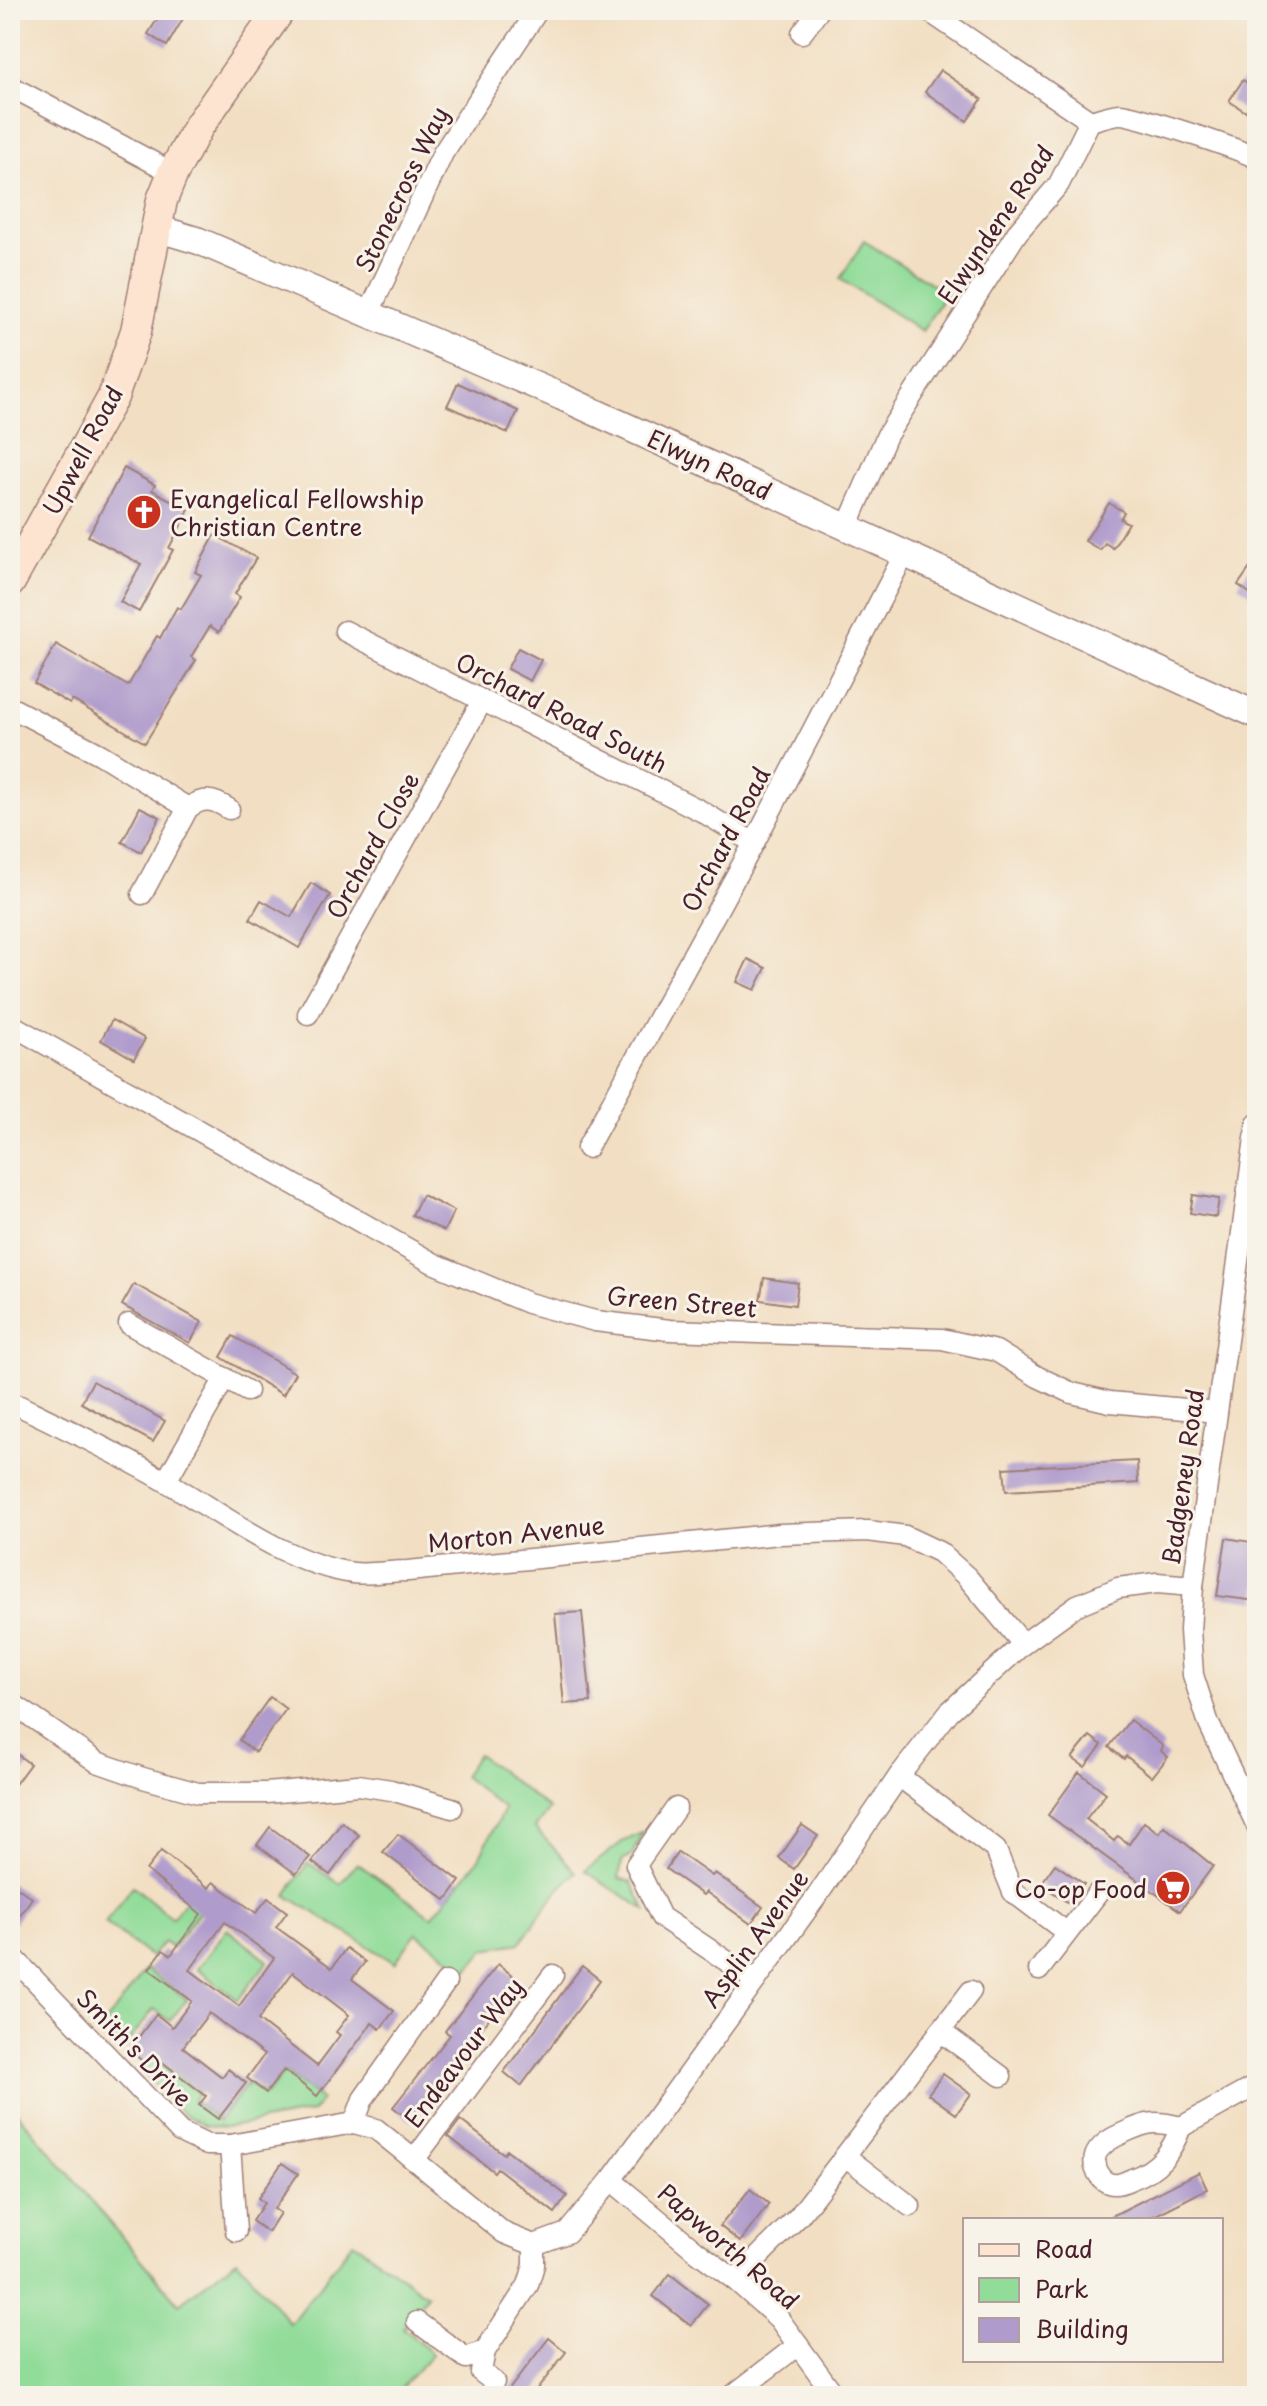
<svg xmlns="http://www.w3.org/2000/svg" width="1267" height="2406" font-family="'Playpen Sans',sans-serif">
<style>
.green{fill:#91dc99;stroke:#6e7e62;stroke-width:2}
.building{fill:#b09ccc;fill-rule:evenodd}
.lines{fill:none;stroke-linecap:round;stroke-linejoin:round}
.minor-casing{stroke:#9e7f77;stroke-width:23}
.tertiary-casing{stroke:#9e7f77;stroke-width:29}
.secondary-casing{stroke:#9e7f77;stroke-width:33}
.minor{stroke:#fff;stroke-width:20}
.tertiary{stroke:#fff;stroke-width:26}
.secondary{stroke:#fde4d1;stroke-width:30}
.labels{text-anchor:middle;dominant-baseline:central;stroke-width:6;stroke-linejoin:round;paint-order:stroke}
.street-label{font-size:24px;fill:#4a1f2b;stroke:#f7f3e8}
.poi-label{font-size:24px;fill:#4a1f2b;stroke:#f7f3e8;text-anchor:start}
</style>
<rect width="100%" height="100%" fill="#f7f3e8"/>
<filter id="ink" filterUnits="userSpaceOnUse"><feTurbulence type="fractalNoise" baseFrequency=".0125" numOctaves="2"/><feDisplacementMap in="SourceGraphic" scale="16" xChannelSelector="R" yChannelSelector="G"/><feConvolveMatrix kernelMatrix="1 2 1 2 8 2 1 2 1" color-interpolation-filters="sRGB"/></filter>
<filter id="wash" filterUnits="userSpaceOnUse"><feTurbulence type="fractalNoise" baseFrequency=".006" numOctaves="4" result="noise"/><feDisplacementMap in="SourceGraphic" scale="32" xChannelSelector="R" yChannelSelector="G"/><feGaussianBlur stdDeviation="1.8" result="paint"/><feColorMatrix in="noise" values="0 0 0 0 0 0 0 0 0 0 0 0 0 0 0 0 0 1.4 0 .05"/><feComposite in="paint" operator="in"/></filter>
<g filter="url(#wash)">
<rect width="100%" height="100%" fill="#f2dfc3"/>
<g class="green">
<path d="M864,241L946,293L922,331L840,279Z"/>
<path d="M478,1754L549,1809L535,1828L576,1872L557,1891L520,1943L485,1949L467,1971L416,1933L395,1963L286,1895L308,1863L340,1884L357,1863L432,1917L477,1862L504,1809L463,1776Z"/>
<path d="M644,1832L631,1856L622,1861L619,1878L631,1882L646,1910L585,1871L622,1842Z"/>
<path d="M133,1886L172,1918L189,1896L203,1906L172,1948L164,1942L151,1957L105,1923Z"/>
<path d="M227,1929L268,1961L238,2000L197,1969Z"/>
<path d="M146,1969L187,1999L170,2021L154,2009L123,2049L102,2028Z"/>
<path d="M154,2058L199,2093L193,2100L219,2121L248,2083L266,2095L284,2072L322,2100L312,2112L229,2127L204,2126L182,2113L142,2072Z"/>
<path d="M10,2104L179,2304L237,2259L290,2324L353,2242L427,2295L403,2328L432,2354L394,2396H10Z"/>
</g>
<g id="blocks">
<g class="building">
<path d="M163,10H188L167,46L148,34Z"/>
<path d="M940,70L982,99L967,121L925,92Z"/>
<path d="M1243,80L1257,90V95L1246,112L1229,101Z"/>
<path d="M458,383L518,411L508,433L447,406Z"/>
<path d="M124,468L155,485L152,490L189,510L169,548L173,550L139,612L120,602L141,564L88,536Z"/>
<path d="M1109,503L1124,512L1120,519L1128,523L1113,548L1105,543L1100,550L1085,541Z"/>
<path d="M215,535L256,558L235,594L240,597L219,632L210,626L191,657L196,660L145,743L72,700L70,704L34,683L56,644L128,686L157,636L160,638L177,607L181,609L201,575L195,572Z"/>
<path d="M1257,558V598L1238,585Z"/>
<path d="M518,648L541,660L530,681L507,669Z"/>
<path d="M140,807L160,817L141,852L122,842Z"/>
<path d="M311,883L330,895L299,948L250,919L261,900L291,917Z"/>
<path d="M748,959L766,968L755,990L737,982Z"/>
<path d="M112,1020L145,1039L134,1059L101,1040Z"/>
<path d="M422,1195L454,1211L444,1231L412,1215Z"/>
<path d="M1193,1195L1219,1199L1216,1217L1190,1213Z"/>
<path d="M764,1278L798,1283L795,1305L760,1300Z"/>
<path d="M134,1284L202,1322L190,1343L122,1305Z"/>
<path d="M233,1336L295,1373L283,1395L221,1357Z"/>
<path d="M93,1381L165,1421L153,1442L81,1403Z"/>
<path d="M1137,1461L1138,1483L1006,1491L1004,1468Z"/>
<path d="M1226,1538L1257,1543V1601L1217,1596Z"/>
<path d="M582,1612L591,1702L564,1704L555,1614Z"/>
<path d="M270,1697L286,1709L255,1752L239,1740Z"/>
<path d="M1130,1720L1163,1746L1161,1751L1168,1757L1152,1777L1126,1756L1124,1759L1109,1747Z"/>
<path d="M1090,1736L1102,1745L1085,1767L1072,1758Z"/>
<path d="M10,1749L30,1764L10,1791Z"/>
<path d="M1079,1772L1106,1793L1086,1819L1114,1841L1118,1836L1129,1844L1144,1822L1159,1833L1164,1826L1213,1866L1180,1911L1048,1815Z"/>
<path d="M342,1822L359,1835L330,1875L312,1862Z"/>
<path d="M802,1825L818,1836L794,1869L779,1858Z"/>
<path d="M270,1827L310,1857L296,1874L257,1845Z"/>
<path d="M398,1834L460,1881L446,1900L383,1852Z"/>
<path d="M161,1851L209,1888L213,1882L256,1913L268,1898L287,1912L276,1927L332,1968L346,1948L365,1962L352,1979L394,2011L380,2029L372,2023L317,2096L284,2070L266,2093L247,2078L264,2055L209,2013L183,2047L222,2077L228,2069L246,2083L218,2119L199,2105L206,2096L175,2072L152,2054L145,2063L129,2050L156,2014L172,2027L192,2001L149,1969L163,1950L171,1955L201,1914L146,1870ZM225,1922L274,1958L239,2006L190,1970ZM293,1972L349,2015L336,2032L340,2035L317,2066L258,2020Z"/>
<path d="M678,1852L712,1876L715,1873L763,1907L751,1924L706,1892L703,1895L666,1869Z"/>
<path d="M1055,1864L1084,1884L1070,1904L1041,1884Z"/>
<path d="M10,1882L32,1898L10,1929Z"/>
<path d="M498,1964L518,1980L411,2121L393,2107L450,2035L445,2031Z"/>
<path d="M582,1966L600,1980L521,2086L504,2072Z"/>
<path d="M943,2074L971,2094L956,2114L928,2094Z"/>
<path d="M460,2120L504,2154L507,2150L567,2196L555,2213L497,2168L494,2172L448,2136Z"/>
<path d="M282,2163L298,2174L274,2209L280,2213L268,2232L252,2221L264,2203L258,2198Z"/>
<path d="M1199,2172L1207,2189L1146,2220H1104Z"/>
<path d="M750,2189L769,2204L740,2242L720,2226Z"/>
<path d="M670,2274L708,2304L691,2326L653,2296Z"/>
<path d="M549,2338L566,2352L532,2396H504Z"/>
</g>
</g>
</g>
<g filter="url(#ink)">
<use href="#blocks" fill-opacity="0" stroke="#9e7f77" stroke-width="2"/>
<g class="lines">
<defs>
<g id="minor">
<path d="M802,33L819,10"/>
<path d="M10,86L173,173"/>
<path d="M1090,121C1099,119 1111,114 1120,114C1133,114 1247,151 1257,159"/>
<path d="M368,315L443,153L538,10"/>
<path d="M847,527L887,435L1017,233L1059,184L1090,121L927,10"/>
<path d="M345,631L701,811L754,843"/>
<path d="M10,707L100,754L188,808"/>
<path d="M142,894L188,808C204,797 213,799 229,809"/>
<path d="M308,1014L482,701"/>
<path d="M10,1024L433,1263L528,1303L595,1321L670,1330L942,1339L996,1351L1038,1377L1072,1393L1110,1402L1217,1412"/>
<path d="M1257,1124L1193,1586L1190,1630L1193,1675L1209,1724L1257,1826"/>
<path d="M587,1148L754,843L905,553"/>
<path d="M129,1324L247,1391"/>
<path d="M10,1404L20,1406C69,1430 119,1454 167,1482C222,1514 287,1564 353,1573C370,1575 390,1571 408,1571L780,1534L868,1531L905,1536L939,1552L967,1577L1023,1644"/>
<path d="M166,1481L225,1378"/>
<path d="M10,1702L97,1762L143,1778L198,1793H266L358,1785L391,1790L452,1808"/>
<path d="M899,1776L996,1850L1013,1892L1066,1932"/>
<path d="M676,1808L636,1865L661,1917L755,1980"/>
<path d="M10,1954L180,2132L207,2145H230L354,2123L376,2129L504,2233L534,2245"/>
<path d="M1039,1970L1098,1893"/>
<path d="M940,2031L1001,2076"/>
<path d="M354,2123L363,2099L446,1982"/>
<path d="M1181,2127C1154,2120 1146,2122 1121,2134C1105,2141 1085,2155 1099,2175C1102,2180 1108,2184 1114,2184C1119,2185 1127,2181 1132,2179C1159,2169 1171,2153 1181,2127L1257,2085"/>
<path d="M230,2145L236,2231"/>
<path d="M845,2156L910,2206"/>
<path d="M414,2160L553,1975"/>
<path d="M611,2180L695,2250L735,2280L779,2319L835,2396"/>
<path d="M735,2280L799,2216L971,1991"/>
<path d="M417,2322L466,2358L485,2351L528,2285L534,2265V2245L567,2233L611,2180L817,1896L899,1776L949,1712L1023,1644L1077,1605L1118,1588L1157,1583L1193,1586"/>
<path d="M485,2351L481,2372L494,2382"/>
<path d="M732,2396L798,2345"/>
</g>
<path id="tertiary" d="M156,228L199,241L562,397L1257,715"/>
<path id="secondary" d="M10,582L113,397L136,331L162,200L173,173L198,127L280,10"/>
</defs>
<use href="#minor" class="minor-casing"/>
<use href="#tertiary" class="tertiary-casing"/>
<use href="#secondary" class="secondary-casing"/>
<use href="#minor" class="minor"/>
<use href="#tertiary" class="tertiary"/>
<use href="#secondary" class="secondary"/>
</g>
</g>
<defs>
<symbol id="church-disc" viewBox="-11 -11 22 22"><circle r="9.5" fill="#c8321e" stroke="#f7f3e8"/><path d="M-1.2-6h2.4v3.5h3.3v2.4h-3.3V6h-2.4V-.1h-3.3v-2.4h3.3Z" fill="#fff"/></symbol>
<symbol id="supermarket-disc" viewBox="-11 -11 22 22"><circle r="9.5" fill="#c8321e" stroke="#f7f3e8"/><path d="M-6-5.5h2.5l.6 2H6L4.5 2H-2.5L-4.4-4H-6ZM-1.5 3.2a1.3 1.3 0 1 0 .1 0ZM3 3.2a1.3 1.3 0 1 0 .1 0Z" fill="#fff"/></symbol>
</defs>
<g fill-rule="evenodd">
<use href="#church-disc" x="124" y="492" width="40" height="40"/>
<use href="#supermarket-disc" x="1153" y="1868" width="40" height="40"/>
</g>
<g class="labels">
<g class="street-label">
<text transform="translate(401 189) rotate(-64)">Stonecross Way</text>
<text transform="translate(995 224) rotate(-56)">Elwyndene Road</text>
<text transform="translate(82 450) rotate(-62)">Upwell Road</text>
<text transform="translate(710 464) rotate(25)">Elwyn Road</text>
<text transform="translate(562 712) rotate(27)">Orchard Road South</text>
<text transform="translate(725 839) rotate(-62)">Orchard Road</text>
<text transform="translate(372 845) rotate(-61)">Orchard Close</text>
<text transform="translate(682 1301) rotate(5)">Green Street</text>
<text transform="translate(1182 1477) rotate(-82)">Badgeney Road</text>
<text transform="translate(516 1533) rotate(-6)">Morton Avenue</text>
<text transform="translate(754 1938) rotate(-54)">Asplin Avenue</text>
<text transform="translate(135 2047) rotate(46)">Smith's Drive</text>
<text transform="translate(463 2052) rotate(-53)">Endeavour Way</text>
<text transform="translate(729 2246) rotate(41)">Papworth Road</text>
</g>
<g class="poi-label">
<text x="170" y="498">Evangelical Fellowship<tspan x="170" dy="28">Christian Centre</tspan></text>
<text x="1147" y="1888" text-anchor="end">Co-op Food</text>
</g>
</g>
<rect width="1267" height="2406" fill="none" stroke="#f7f3e8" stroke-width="40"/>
<rect x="963" y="2218" width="260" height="144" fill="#f7f3e8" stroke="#b29e9c" stroke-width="2"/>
<rect x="979" y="2244" width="40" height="12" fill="#fde4d1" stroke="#b29e9c" stroke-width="2"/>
<text x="1035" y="2258" font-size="24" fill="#4a1f2b">Road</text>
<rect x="979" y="2278" width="40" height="24" fill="#91dc99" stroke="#b29e9c" stroke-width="2"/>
<text x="1035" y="2298" font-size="24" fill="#4a1f2b">Park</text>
<rect x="979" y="2318" width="40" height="24" fill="#b09ccc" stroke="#b29e9c" stroke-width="2"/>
<text x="1035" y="2338" font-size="24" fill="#4a1f2b">Building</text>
</svg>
